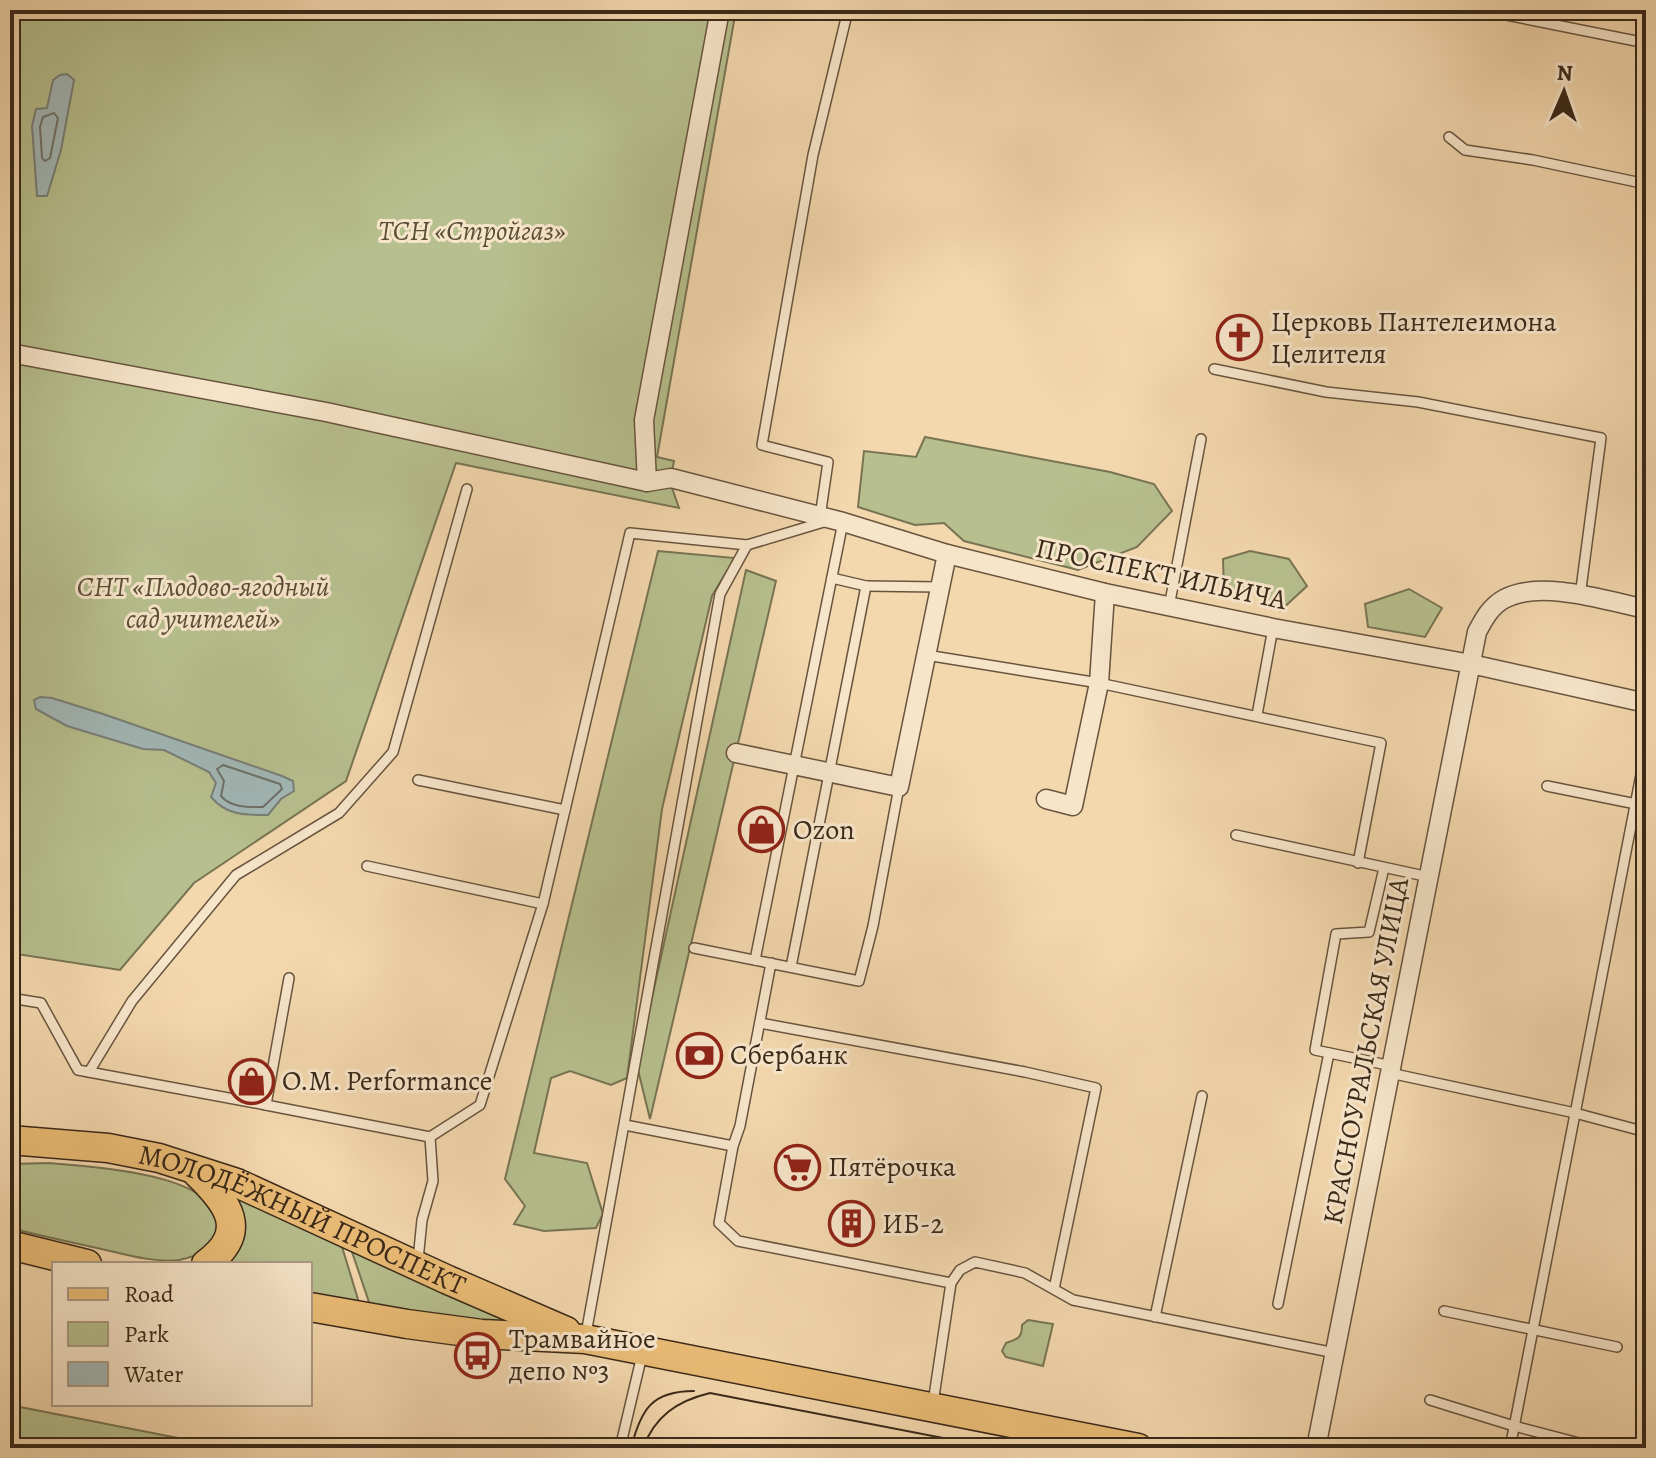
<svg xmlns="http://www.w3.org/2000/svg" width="1656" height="1458" font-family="Alegreya,serif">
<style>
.green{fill:#b6bf8d;stroke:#787453;stroke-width:2}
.water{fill:#a1b7b6;stroke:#787e77;stroke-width:2}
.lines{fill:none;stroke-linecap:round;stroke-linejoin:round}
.shore{stroke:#6e7068;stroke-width:2}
.service-casing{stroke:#68543e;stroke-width:12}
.minor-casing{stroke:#68543e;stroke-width:21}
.primary-casing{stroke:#3a2919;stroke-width:31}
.service{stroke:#f7e5ca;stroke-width:9}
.minor{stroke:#f7e5ca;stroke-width:18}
.primary{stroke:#eabc76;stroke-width:28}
.tram{stroke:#3a2919;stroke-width:2}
.labels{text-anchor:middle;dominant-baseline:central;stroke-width:6;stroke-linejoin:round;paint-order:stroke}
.park-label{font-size:28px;font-style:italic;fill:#594e36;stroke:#f7e5ca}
.poi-label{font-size:28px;fill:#3a2919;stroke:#f7e5ca;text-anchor:start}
.street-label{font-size:28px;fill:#3a2919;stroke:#f7e5ca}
</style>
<rect width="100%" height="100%" fill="#f3d7ad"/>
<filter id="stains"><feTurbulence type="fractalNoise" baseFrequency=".0025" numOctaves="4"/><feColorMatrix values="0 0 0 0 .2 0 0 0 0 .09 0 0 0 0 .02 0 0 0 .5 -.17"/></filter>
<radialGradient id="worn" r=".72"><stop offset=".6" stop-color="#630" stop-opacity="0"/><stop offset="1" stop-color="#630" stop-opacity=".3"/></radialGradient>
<g class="green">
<path d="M10,10H736L657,457L674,461L670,482L679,508L456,463L346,781L194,883L120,970L10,953Z"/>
<path d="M925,437L1110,472L1154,484L1172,511L1137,547L1078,570L964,541L944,523L915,525L858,507L864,451L916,457Z"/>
<path d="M658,551L735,558L712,596L662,809L627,1078L611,1085L570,1071L551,1078L534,1153L587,1163L603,1214L596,1228L544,1231L514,1224L525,1206L505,1179Z"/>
<path d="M1250,551L1289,559L1307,586L1280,611L1253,584L1224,593L1223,559Z"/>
<path d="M746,570L776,581L650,1119L637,1066Z"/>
<path d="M1409,589L1442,608L1425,637L1368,627L1365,604Z"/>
<path d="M49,1163C87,1167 233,1172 217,1234C213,1250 194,1257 179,1260C156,1263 128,1255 106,1250C74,1243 42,1236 10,1228V1164Z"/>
<path d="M232,1192L340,1240L360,1306L310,1297V1264H227Z"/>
<path d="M350,1246L553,1333L371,1308Z"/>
<path d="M1028,1320L1053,1324L1043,1366L1006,1357L1002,1351L1006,1343C1017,1339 1022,1339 1022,1325Z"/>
<path d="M10,1405L229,1448H10Z"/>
</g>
<g class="water">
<path d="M67,74L74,80L61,150L47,196H37L32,126L36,109L47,108L53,80L60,75Z"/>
<path d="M40,697L52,698L103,714L282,776L293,781L294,791L281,799L268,815C246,815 227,816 211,797L216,783L209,772L164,750L143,749L67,726L36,709L34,700Z"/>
</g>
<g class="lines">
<g class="shore">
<path d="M54,113L58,118L50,158L45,161L42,158L40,127L43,117Z"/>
<path d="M223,765L280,784L282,789L263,807C249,807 231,808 221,796L224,781L217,769Z"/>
</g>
<defs>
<g id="service">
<path d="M1481,10L1646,43"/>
<path d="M1449,137L1465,150L1533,160L1646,184"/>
<path d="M1214,369L1326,392L1418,402L1601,438L1580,596"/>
<path d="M820,517L828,462L762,445L813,155L848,10"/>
<path d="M866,586L939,587"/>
<path d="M1169,607L1201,439"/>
<path d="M926,655L1099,683L1381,743L1358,863"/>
<path d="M1257,715L1273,628"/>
<path d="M418,780L565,810"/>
<path d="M1547,786L1646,806"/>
<path d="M1236,835L1429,877"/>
<path d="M367,866L543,904"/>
<path d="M1384,868L1369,932L1336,934L1315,1050L1392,1066"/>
<path d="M694,948L859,981L873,926L899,787"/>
<path d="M755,960L843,522"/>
<path d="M791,967L866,586L832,578"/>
<path d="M289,978L266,1105L430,1137L480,1105L543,904L630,533L747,545L827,521"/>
<path d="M10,998L41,1003L78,1070L266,1105"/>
<path d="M760,1023L1025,1072L1096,1088L1054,1289"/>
<path d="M89,1072L132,1001L236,875L339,813L393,752L467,489"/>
<path d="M1390,1073L1575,1113L1646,1132"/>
<path d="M625,1125L733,1146L719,1223L738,1241L951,1283"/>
<path d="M733,1146L740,1126L771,963"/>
<path d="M418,1260L422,1220L433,1181L430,1137"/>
<path d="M1278,1304L1329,1053"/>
<path d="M1444,1311L1617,1347"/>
<path d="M1155,1317L1202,1096"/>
<path d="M586,1334L720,594L747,545"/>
<path d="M1430,1400L1514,1426L1598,1448"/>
<path d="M933,1403L951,1283L960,1270L975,1262L1025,1273L1073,1300L1335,1353"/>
<path d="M620,1448L642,1355"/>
<path d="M1510,1448L1646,749"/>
</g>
<g id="minor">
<path d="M10,353L326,412L647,482L671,478L843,522L947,554L1105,593L1273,628L1471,664L1646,703"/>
<path d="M647,482L644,420L720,10"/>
<path d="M736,753L899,787L947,554"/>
<path d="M1046,799L1073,806L1099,683L1105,593"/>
<path d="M1316,1448L1477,632C1484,619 1490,607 1504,599C1541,579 1607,601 1646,609"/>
</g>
<g id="primary">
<path id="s1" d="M10,1140L108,1148L159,1158L237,1183L448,1280L566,1331"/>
<path d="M197,1173C227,1202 251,1231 206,1264"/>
<path d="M10,1245L87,1264"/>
<path d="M310,1307L407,1324L482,1334L585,1339L1138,1448"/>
</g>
</defs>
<use href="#service" class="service-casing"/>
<use href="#minor" class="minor-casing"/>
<use href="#primary" class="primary-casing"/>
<use href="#service" class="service"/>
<use href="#minor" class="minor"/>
<use href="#primary" class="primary"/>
<g class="tram">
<path d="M631,1448C641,1409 652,1391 694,1391"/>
<path d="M643,1448C655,1416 677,1401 710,1393L995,1448"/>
<path d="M852,1448L875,1441L906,1440"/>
</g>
</g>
<defs>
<symbol id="church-ring" viewBox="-11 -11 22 22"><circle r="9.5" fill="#f7e5ca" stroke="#8f2418" stroke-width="1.5"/><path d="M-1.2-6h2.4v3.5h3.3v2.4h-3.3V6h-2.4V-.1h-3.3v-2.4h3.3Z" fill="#8f2418"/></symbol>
<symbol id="shop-ring" viewBox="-11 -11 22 22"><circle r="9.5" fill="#f7e5ca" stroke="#8f2418" stroke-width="1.5"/><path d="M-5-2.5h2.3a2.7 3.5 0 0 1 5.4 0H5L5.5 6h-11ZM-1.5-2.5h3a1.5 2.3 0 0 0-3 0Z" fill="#8f2418"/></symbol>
<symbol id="bank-ring" viewBox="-11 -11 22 22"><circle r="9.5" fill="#f7e5ca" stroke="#8f2418" stroke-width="1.5"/><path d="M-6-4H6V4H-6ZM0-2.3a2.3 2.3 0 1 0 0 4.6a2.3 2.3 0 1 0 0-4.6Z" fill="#8f2418"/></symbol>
<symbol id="supermarket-ring" viewBox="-11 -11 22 22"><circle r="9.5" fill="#f7e5ca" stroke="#8f2418" stroke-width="1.5"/><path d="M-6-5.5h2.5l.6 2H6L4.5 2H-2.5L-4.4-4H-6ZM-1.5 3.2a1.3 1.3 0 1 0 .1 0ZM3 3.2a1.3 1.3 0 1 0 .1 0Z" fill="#8f2418"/></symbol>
<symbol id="building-ring" viewBox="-11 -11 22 22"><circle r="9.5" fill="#f7e5ca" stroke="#8f2418" stroke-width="1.5"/><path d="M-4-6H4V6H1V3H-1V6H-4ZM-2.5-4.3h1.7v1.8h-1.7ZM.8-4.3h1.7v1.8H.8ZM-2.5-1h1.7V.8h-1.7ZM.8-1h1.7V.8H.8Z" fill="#8f2418"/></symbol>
<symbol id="bus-ring" viewBox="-11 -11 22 22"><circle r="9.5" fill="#f7e5ca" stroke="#8f2418" stroke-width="1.5"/><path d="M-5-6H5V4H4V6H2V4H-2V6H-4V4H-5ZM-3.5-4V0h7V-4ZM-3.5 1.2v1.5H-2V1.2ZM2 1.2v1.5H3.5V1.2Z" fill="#8f2418"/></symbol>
</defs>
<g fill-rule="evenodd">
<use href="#church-ring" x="1214" y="312" width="51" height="51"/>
<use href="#shop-ring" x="736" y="804" width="51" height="51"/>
<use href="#bank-ring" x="674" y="1030" width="51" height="51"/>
<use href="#shop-ring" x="226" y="1056" width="51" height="51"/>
<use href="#supermarket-ring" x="772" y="1142" width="51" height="51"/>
<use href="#building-ring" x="826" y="1198" width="51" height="51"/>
<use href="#bus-ring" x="452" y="1330" width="51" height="51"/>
</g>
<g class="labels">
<g class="park-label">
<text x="472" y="231">ТСН «Стройгаз»</text>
<text x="203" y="587">СНТ «Плодово-ягодный<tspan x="203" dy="32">сад учителей»</tspan></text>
</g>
<g class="poi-label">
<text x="1271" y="322">Церковь Пантелеимона<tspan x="1271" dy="32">Целителя</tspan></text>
<text x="793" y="830">Ozon</text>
<text x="730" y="1055">Сбербанк</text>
<text x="282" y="1081">O.M. Performance</text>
<text x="828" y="1167">Пятёрочка</text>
<text x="882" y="1224">ИБ-2</text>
<text x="509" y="1339">Трамвайное<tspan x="509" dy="32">депо №3</tspan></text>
</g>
<g class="street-label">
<text transform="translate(1161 574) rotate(12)">ПРОСПЕКТ ИЛЬИЧА</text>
<text transform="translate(1366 1051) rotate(-79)">КРАСНОУРАЛЬСКАЯ УЛИЦА</text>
<text stroke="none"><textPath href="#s1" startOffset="306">МОЛОДЁЖНЫЙ ПРОСПЕКТ</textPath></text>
</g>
</g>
<rect width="1656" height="1458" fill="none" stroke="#f3d7ad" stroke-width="40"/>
<rect x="12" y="12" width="1632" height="1434" fill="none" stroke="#3a2919" stroke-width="4"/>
<rect x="20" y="20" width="1616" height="1418" fill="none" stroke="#3a2919" stroke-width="2"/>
<rect x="52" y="1262" width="260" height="144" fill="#f7e5ca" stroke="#ab9a83" stroke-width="2"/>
<rect x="68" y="1288" width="40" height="12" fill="#eabc76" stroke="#ab9a83" stroke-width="2"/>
<text x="124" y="1302" font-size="24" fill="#3a2919">Road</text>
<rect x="68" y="1322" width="40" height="24" fill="#b6bf8d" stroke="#ab9a83" stroke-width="2"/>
<text x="124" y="1342" font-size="24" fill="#3a2919">Park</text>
<rect x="68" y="1362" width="40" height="24" fill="#a1b7b6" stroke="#ab9a83" stroke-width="2"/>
<text x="124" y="1382" font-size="24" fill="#3a2919">Water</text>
<g transform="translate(1564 92) rotate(2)" stroke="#f7e5ca" stroke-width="6" paint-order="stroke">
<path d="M0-6L14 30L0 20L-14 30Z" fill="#3a2919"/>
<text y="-12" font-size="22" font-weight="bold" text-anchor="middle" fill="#3a2919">N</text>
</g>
<rect width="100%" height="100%" filter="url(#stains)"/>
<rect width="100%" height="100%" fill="url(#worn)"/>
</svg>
